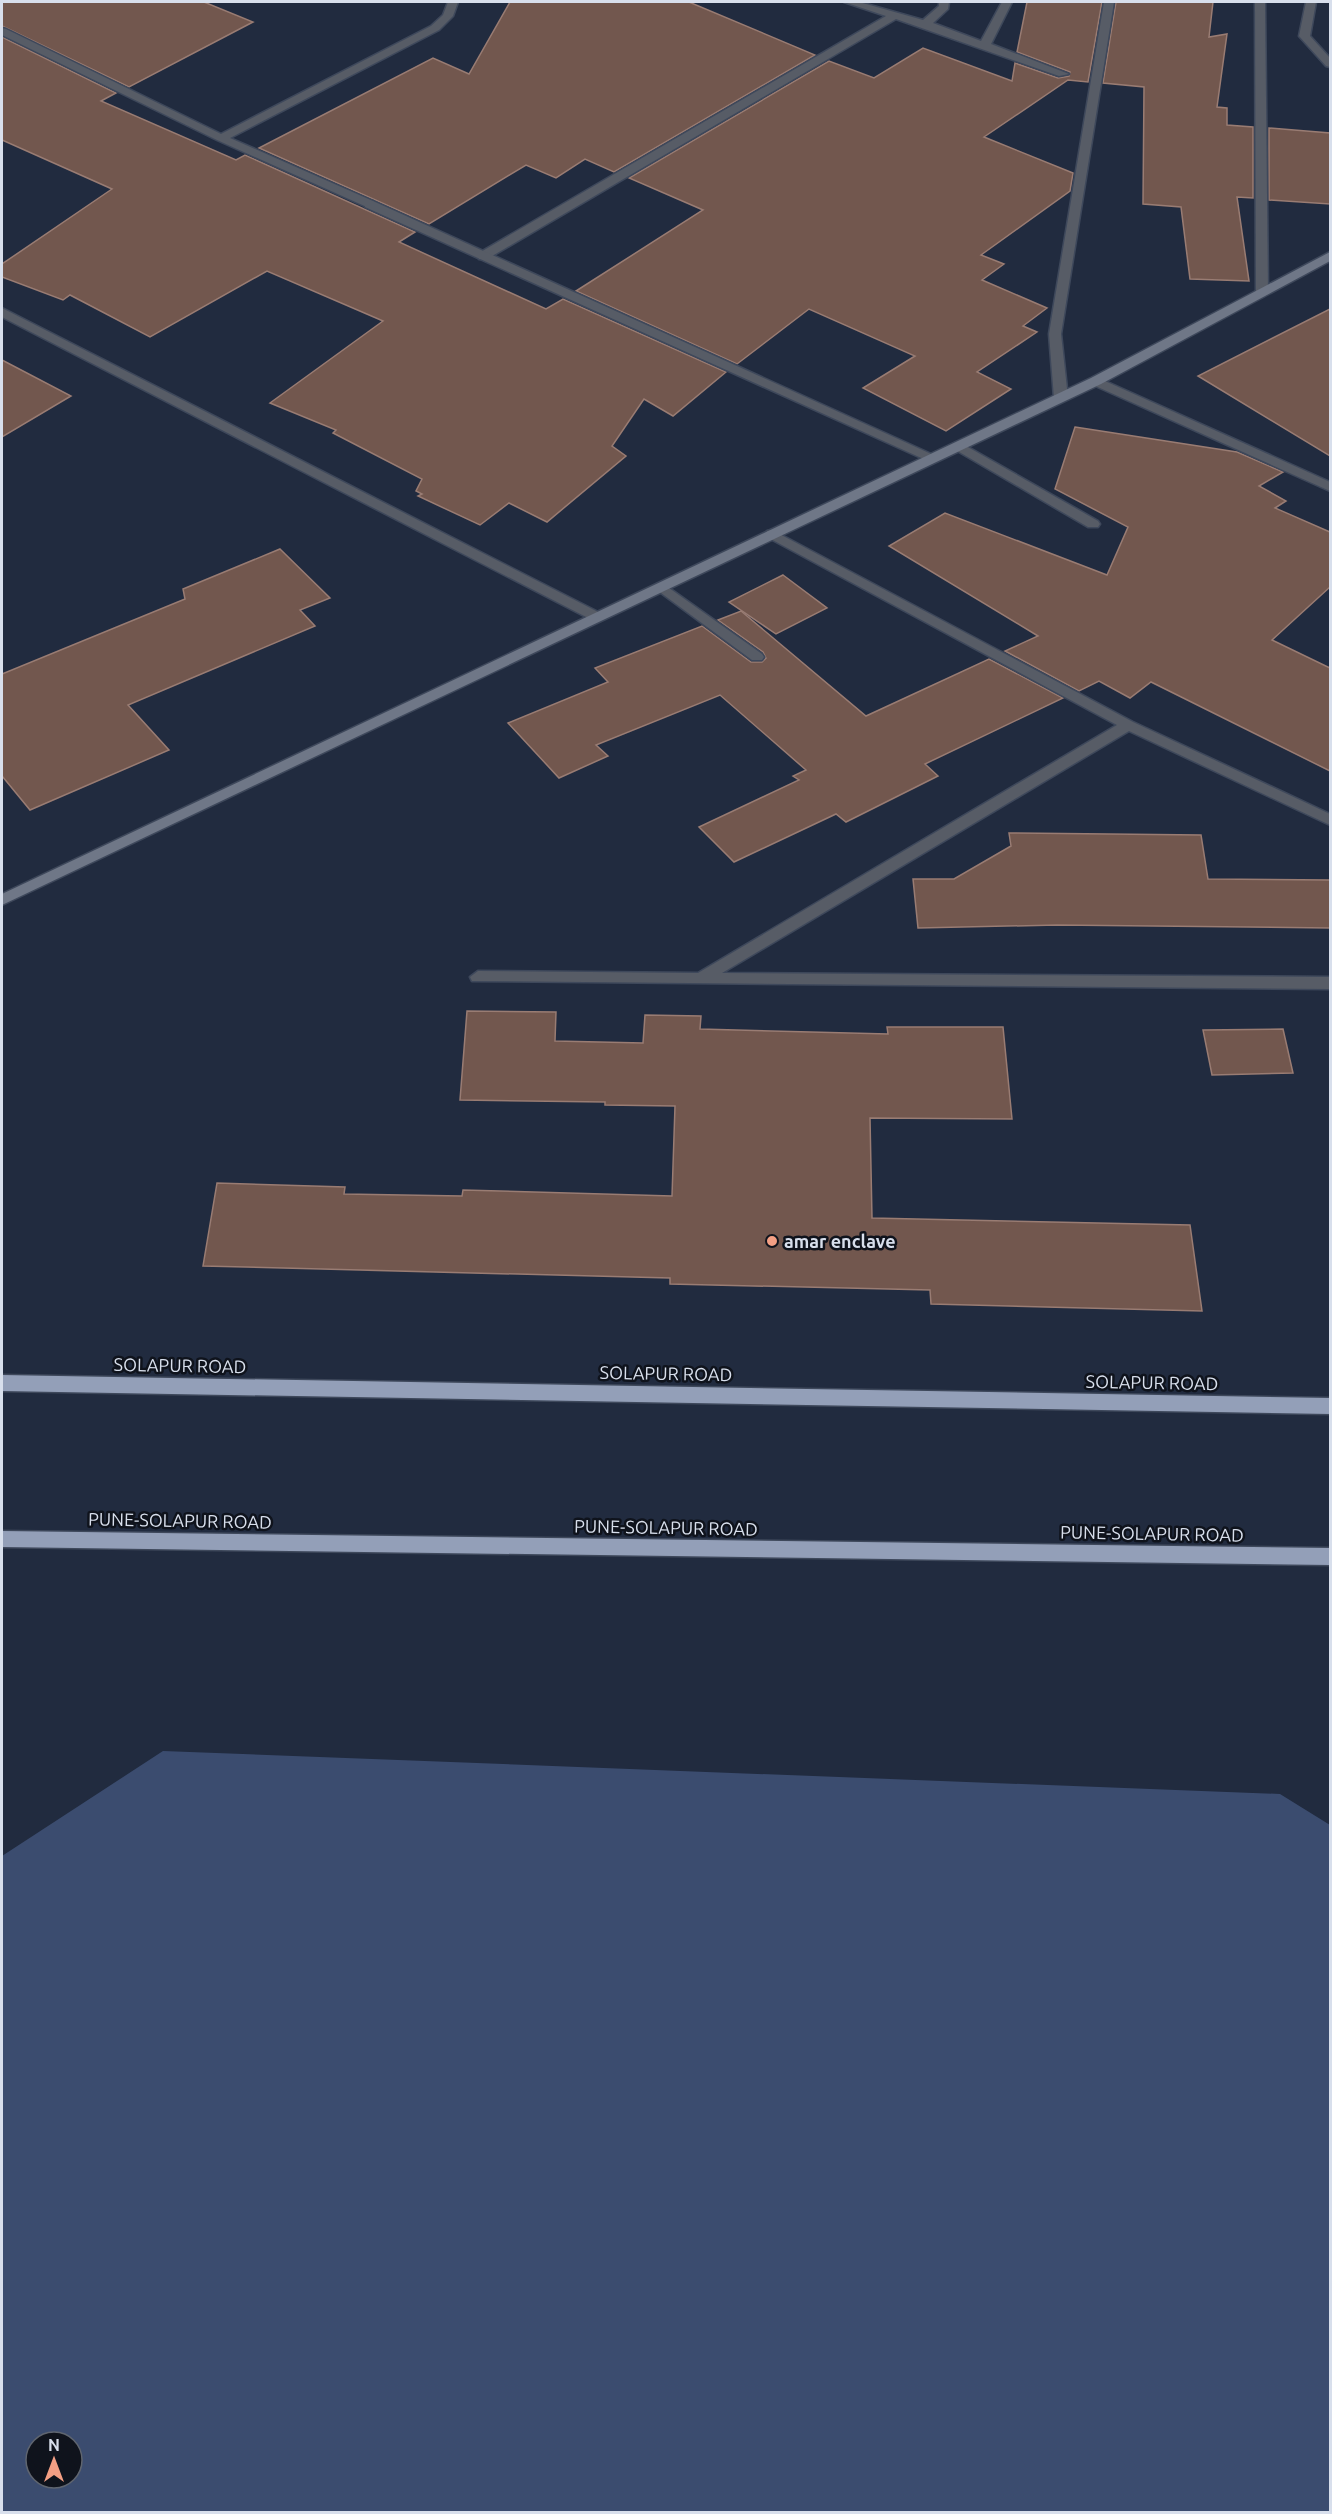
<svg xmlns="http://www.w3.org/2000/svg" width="1332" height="2514" font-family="Ubuntu,sans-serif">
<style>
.green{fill:#3b4c6f;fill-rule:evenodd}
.building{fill:#72574e;stroke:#997c73;stroke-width:1.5}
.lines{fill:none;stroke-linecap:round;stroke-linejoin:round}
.lane-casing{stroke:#3e485b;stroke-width:3}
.street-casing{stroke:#3e485b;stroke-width:3}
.secondary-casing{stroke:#3e485b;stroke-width:3}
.highway-casing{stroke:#3e485b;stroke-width:3}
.lane{fill:#575c66;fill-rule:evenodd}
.street{fill:#575c66;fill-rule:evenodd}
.secondary{fill:#6f7787;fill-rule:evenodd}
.highway{fill:#939fb8;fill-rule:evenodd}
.poi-dot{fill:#f39f84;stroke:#0f131c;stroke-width:2}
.labels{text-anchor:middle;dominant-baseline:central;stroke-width:5;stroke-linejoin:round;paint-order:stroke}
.poi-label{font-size:18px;font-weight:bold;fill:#d8dfec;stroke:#0f131c;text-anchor:start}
.street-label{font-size:18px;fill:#d8dfec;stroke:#0f131c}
</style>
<rect width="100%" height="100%" fill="#212b3f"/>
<path class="green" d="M163,1751L1280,1794L1330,1825V2512H2V1856ZM36,2442H72V2478H36Z"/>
<g class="building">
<path d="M2,2H204L253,22L129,87L2,26Z"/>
<path d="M510,2H689L815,55L614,172L585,159L556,178L526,165L429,224L259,148L433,58L469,74Z"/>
<path d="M1027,2H1102L1088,82L1068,80L984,137L1073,173L1070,191L981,255L1004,264L982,280L1047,308L1023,326L1037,332L977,372L1011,389L946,431L863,388L915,356L809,309L737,364L576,291L703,210L629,178L829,61L874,78L923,48L1012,81L1015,63L1058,78L1069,76L1070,72L1017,52Z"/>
<path d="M1116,2H1213L1209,37L1227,34L1217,107L1227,108V125L1253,127V198L1237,197L1249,281L1190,279L1181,207L1143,204L1144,87L1103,83Z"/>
<path d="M2,37L116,93L101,101L236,160L245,155L415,232L399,242L546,309L563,299L726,372L673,416L644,399L612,446L626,456L547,522L509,503L480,525L418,496L422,494L416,491L422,479L333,433L336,430L270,403L383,321L267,271L150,337L70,295L63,300L2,277V264L112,189L2,140Z"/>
<path d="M1269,128L1330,133V204L1269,200Z"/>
<path d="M1330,309V456L1198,376Z"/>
<path d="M2,360L71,396L2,437Z"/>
<path d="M1075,427L1237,452L1283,472L1259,486L1286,501L1275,508L1330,532V587L1272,640L1330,668V771L1151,682L1130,698L1099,681L1079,691L1005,651L1038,636L889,546L945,513L1107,575L1128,527L1055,489Z"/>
<path d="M280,549L330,598L300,610L315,626L128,705L169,750L30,810L2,776V674L185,599L183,589Z"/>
<path d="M783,575L827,608L776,634L729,602Z"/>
<path d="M741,611L866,716L989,659L1063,698L925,764L938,776L846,822L836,814L734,862L699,827L799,780L793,776L806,770L720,695L596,745L608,756L559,778L508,723L608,682L595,668L702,626L751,662H762L766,658L763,652L718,620Z"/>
<path d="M1009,833L1201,835L1208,879L1330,880V928L1057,925L918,928L913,879H954L1011,846Z"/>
<path d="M467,1011L556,1012L555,1041L643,1043L645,1015L701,1016L700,1029L888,1034L887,1027H1003L1012,1119L870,1118L872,1218L1190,1225L1202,1311L931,1304L930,1290L670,1284V1278L203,1266L217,1183L345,1187L344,1194L462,1196L463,1190L672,1196L675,1106L605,1105V1102L460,1100Z"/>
<path d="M1283,1029L1293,1073L1212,1075L1203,1030Z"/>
</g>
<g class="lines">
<defs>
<g id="lane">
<path d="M448,2H458L453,16L439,30L230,138L373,201L375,204L369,208L217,140L2,35V28L6,29L221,134L431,26L443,15Z"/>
<path d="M844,2H859L923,20L939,6V2H949L948,9L933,23L981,41L1002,2H1012L991,44L1069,74L1059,76L896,19L487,259H479V253L886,16Z"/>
<path d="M1306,2H1316L1310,36L1330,58V67L1326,66L1299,36Z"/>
<path d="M2,308L602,614L604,617L597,621L592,620L2,317Z"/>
<path d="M772,530L1133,722L1330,814V825L1129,731L722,973L1330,977V989L472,981L470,977L478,971L698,973L1117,725L767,537V531Z"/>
</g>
<g id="street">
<path d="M1104,2H1114L1061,334L1068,398L1061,402L1054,398L1049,334Z"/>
<path d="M1255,2H1265L1268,293L1262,297L1256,293Z"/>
<path d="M365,201H373L940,458L938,461H928L365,207Z"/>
<path d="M1096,377L1330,482V491L1091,384L1090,381Z"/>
<path d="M959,442L1098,521L1100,524L1098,527H1088L954,449L952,446Z"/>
<path d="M662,583L762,654L764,657L762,660H752L657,590V584Z"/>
</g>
<path id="secondary" d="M1330,252V261L1101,384L2,905V894L1091,378Z"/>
<g id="highway">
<path d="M2,1375L1330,1398V1414L2,1391Z"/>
<path d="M2,1531L1330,1548V1565L2,1547Z"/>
</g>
</defs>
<use href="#lane" class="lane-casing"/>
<use href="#street" class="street-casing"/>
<use href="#secondary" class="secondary-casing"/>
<use href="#highway" class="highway-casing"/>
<use href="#lane" class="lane"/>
<use href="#street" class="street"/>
<use href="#secondary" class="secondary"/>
<use href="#highway" class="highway"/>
</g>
<circle class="poi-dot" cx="772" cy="1241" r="6"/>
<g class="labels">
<g class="poi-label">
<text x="784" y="1241">amar enclave</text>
</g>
<g class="street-label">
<text transform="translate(180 1365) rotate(1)">SOLAPUR ROAD</text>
<text transform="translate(666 1373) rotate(1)">SOLAPUR ROAD</text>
<text transform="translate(1152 1382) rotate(1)">SOLAPUR ROAD</text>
<text transform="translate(180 1520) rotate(1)">PUNE-SOLAPUR ROAD</text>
<text transform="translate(666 1527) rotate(1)">PUNE-SOLAPUR ROAD</text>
<text transform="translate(1152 1533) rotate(1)">PUNE-SOLAPUR ROAD</text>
</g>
</g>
<rect width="1332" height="2514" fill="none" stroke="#d8dfec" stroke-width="6"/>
<g transform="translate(54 2460)"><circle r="28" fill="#0f131c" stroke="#5f656f" stroke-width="1.5"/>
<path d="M0-4.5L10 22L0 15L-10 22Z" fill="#f39f84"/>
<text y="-9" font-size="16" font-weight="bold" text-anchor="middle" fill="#d8dfec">N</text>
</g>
</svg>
